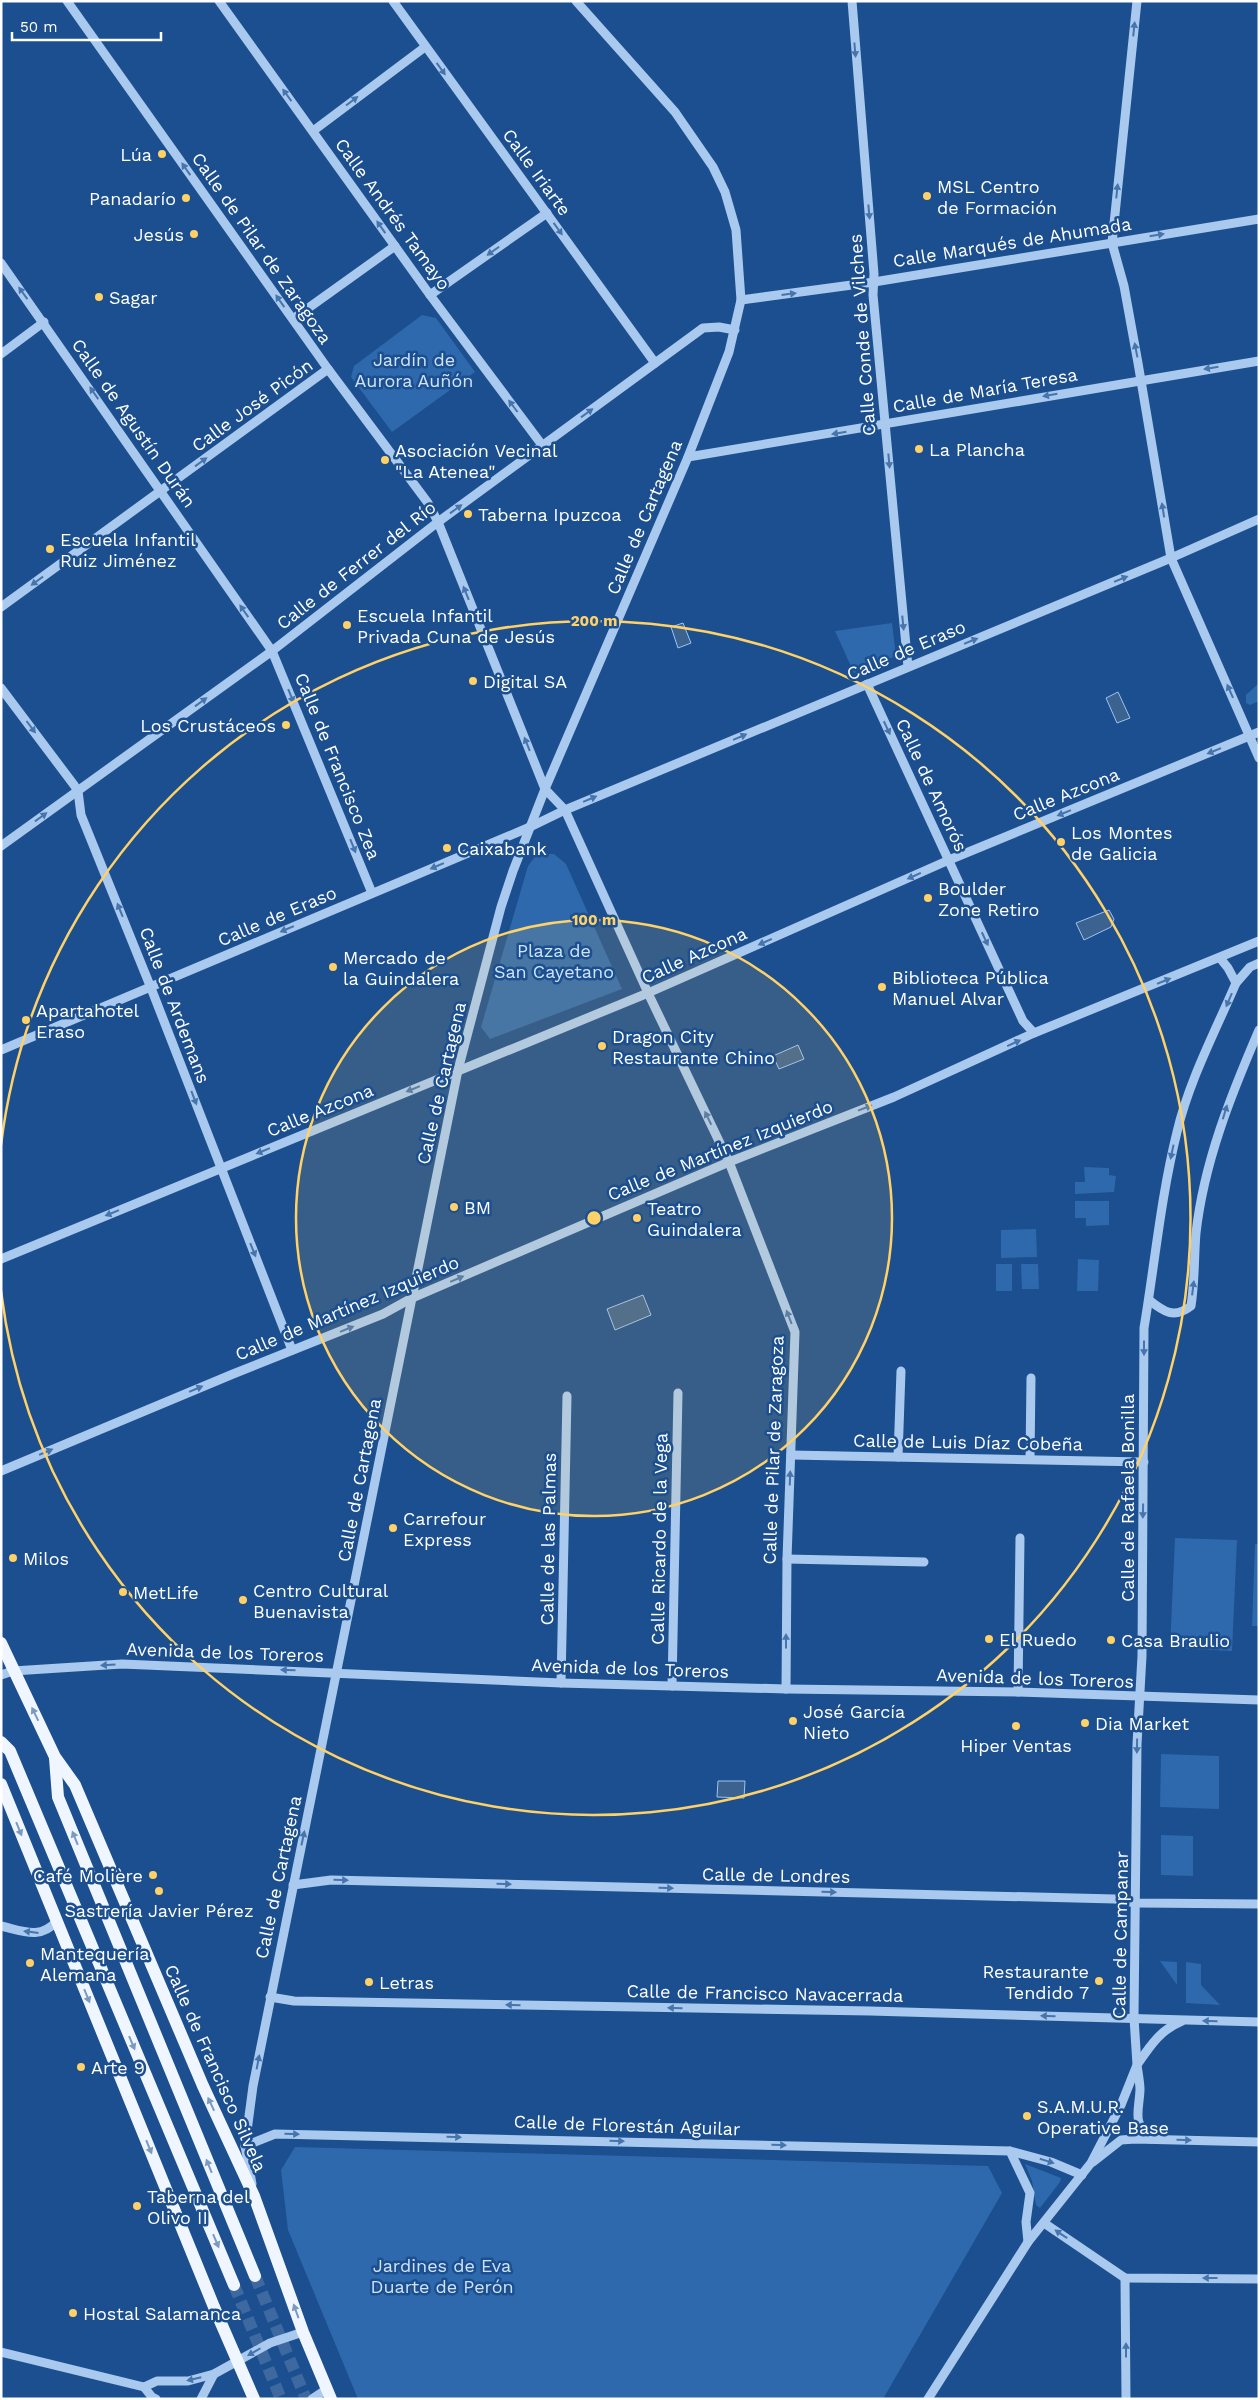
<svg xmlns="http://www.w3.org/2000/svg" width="1260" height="2400" font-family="'Work Sans',sans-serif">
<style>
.green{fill:#2e69ad}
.water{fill:#3c6290;stroke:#9cc4f0}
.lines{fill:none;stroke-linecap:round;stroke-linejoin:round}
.major-tunnel{stroke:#3d69a0;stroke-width:12;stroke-dasharray:12 6;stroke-linecap:butt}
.minor{stroke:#a9c9ee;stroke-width:9}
.major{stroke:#f0f6ff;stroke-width:12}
.oneway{fill:#4674ac}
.oneway2{fill:#7b9ac1}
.ring{fill:none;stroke:#ffd166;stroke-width:2.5}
.poi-dot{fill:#ffd166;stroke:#1b4f8f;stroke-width:2}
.labels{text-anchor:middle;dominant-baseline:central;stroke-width:5;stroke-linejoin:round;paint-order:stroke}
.poi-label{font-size:18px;fill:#fff;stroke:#1b4f8f;text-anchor:start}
.street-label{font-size:18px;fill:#fff;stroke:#1b4f8f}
.park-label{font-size:18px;fill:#cfe3fa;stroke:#1b4f8f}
.centre{fill:#ffd166;stroke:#1b4f8f;stroke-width:2.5}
.ring-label{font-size:15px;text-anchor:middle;font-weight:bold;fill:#ffd166;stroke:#1b4f8f;stroke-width:5;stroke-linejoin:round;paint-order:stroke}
</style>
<rect width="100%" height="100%" fill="#1b4f8f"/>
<g class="green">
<path d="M422,315L436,318L475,372L392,432L351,377L354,366Z"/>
<path d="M892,623L896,656L854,673L835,631Z"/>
<path d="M1259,683V701L1250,705L1246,703V695Z"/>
<path d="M537,854H554L566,864L622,989L490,1039L481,1027L528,866Z"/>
<path d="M1084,1167L1109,1168V1175L1116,1176L1114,1192L1075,1194V1182H1085Z"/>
<path d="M1075,1201H1109V1225L1086,1226V1218H1075Z"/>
<path d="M1036,1229L1037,1257L1001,1258V1230Z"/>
<path d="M1078,1259L1099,1260L1098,1291H1077Z"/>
<rect x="996" y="1264" width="16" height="27"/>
<path d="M1021,1264H1038L1039,1289H1022Z"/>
<path d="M1175,1538L1237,1540L1232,1651L1170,1648Z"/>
<path d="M1255,1544H1259V1626H1252Z"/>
<path d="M1161,1754L1219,1756V1809L1160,1807Z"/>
<path d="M1161,1835L1193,1836V1876L1161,1875Z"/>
<path d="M1160,1961L1177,1962V1985Z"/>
<path d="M1186,1962L1201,1964V1985L1220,2005L1186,2003Z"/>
<path d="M295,2147L988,2166L1002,2193L883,2399H358L288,2230L281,2170Z"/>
<path d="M1025,2164L1061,2178L1060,2182L1040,2208L1036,2205L1032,2181Z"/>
</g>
<g class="water">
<path d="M683,623L691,643L678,648L671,627Z"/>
<path d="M1118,692L1130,718L1117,723L1106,698Z"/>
<path d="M1109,910L1114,919L1111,927L1084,940L1076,923Z"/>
<path d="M798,1045L804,1059L779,1069L773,1056Z"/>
<path d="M643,1295L651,1315L615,1330L607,1309Z"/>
<path d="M718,1781H745L744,1798L717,1797Z"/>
</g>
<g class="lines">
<g class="major-tunnel">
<path d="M255,2276L306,2399"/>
<path d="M234,2285L281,2399"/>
</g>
<g class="minor">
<path d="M67,1L328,369L428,503L438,522L545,789L565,810L648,993L729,1162L795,1332L787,1559L786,1689"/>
<path d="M219,1L430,295L542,445"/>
<path d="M393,1L655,363"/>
<path d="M852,1L874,274L873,295L908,667"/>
<path d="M1137,1L1112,243L1124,286L1138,363L1171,558L1259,758"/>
<path d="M313,131L425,47"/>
<path d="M1,263L272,651L372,893"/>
<path d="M430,295L547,213"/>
<path d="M741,300L874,282L1259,219"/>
<path d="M293,319L395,246"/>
<path d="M1,354L44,322"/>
<path d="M688,457L1259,361"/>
<path d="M1,607L328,369"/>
<path d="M867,684L1023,1021L1034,1033"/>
<path d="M1,688L74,785L78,791L81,815L151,988L292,1350"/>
<path d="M1,846L272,651L438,522L703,328L719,327L735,330"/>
<path d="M1236,983L1250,967L1259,963"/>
<path d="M1,1050L530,827L565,810L1171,558L1259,519"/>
<path d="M1,1259L648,993L949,860L1259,732"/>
<path d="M1149,1300C1164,1312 1174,1319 1191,1306C1195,1281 1194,1257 1196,1233C1204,1162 1231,1095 1259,1030"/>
<path d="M791,1455L1144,1462"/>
<path d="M898,1457L901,1371"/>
<path d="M1030,1459L1031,1378"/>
<path d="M1,1471L233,1374L383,1314L412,1298L729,1162L894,1097L1034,1033L1259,941"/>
<path d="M787,1559L924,1562"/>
<path d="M1,1675L13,1671L122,1664L561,1683L786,1689L1018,1692L1259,1700"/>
<path d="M561,1683L567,1396"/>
<path d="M672,1686L678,1393"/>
<path d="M1018,1692L1020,1538"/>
<path d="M293,1885L331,1880L1115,1899L1136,1903L1259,1904"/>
<path d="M1,1926C23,1931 40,1940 57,1921"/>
<path d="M270,1997L294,2001L870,2011L1259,2022"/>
<path d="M1150,2139C1132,2121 1139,2112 1140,2090C1140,2082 1138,2073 1137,2065C1150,2046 1160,2030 1182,2021"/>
<path d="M245,2146L275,2134L1010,2151L1030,2193L1026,2222L1028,2242"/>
<path d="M1010,2151L1051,2162L1082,2175"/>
<path d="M1093,2162L1121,2140L1135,2139L1259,2142"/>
<path d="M252,2184L245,2146L253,2086L458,1070L501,907L513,871L545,789L688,457L729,352L741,300L736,230L725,192L713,167L675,112L576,1"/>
<path d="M1044,2223L1125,2278L1259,2279"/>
<path d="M1125,2278L1126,2399"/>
<path d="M1,2352L144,2387L157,2381H188L214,2374L270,2343L303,2332"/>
<path d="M144,2387L152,2397L156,2399"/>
<path d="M201,2399L214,2374"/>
<path d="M312,2399L327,2389"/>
<path d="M928,2399L1028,2242L1091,2163L1121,2105L1137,2065L1134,2018L1137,1744L1142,1656L1144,1328C1155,1262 1161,1196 1177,1132C1189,1081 1215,1032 1236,983L1228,968L1220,958"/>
</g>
<g class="major">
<path d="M1,1643L55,1757L75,1785L203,2086L254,2196L303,2332L331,2399"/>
<path d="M1,1742L10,1751L234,2285"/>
<path d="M55,1758L58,1797L255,2276"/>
<path d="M1,1784L214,2307L254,2399"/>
</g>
</g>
<defs><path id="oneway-solid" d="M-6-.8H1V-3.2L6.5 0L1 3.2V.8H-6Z" transform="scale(1.25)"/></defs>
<g class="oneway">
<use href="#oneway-solid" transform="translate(1134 29) rotate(-84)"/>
<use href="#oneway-solid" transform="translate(855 50) rotate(85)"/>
<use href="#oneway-solid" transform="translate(441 69) rotate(54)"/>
<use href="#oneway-solid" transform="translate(287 95) rotate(-126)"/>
<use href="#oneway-solid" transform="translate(352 101) rotate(-37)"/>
<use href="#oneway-solid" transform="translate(186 169) rotate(-125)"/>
<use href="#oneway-solid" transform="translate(1117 191) rotate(-84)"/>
<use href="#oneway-solid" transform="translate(869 212) rotate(85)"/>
<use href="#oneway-solid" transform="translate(381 227) rotate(-125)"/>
<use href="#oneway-solid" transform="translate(558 229) rotate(54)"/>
<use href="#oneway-solid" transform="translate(1157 235) rotate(-9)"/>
<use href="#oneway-solid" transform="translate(493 251) rotate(145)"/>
<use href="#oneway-solid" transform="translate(23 293) rotate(-126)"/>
<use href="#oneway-solid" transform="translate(789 294) rotate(-7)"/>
<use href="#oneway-solid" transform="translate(280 301) rotate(-125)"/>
<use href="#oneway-solid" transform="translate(1136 350) rotate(-101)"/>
<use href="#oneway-solid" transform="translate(1211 368) rotate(171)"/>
<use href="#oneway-solid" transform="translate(94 393) rotate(-125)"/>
<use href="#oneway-solid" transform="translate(1050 395) rotate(170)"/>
<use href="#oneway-solid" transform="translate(513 406) rotate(-127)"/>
<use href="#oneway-solid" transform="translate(587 413) rotate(-36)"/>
<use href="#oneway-solid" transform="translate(839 433) rotate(171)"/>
<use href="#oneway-solid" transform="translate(889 461) rotate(85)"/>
<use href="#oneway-solid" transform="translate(201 462) rotate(-36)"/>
<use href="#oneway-solid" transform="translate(456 509) rotate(-36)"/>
<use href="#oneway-solid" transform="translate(1163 510) rotate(-99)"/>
<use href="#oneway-solid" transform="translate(1121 579) rotate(-22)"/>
<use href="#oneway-solid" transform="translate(37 581) rotate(144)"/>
<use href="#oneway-solid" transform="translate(466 593) rotate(-112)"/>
<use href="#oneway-solid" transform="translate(244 611) rotate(-125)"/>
<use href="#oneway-solid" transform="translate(903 623) rotate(84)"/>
<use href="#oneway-solid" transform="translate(971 641) rotate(-22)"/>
<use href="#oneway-solid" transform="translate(1230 691) rotate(-114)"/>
<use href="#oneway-solid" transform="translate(291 696) rotate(68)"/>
<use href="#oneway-solid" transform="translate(201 702) rotate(-36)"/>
<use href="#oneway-solid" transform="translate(31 727) rotate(53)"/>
<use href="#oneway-solid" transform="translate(887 728) rotate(65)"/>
<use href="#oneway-solid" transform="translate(740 737) rotate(-23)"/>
<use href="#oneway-solid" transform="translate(527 744) rotate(-112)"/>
<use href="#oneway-solid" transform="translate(1214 751) rotate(158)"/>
<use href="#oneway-solid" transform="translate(590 799) rotate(-23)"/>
<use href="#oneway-solid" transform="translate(1064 813) rotate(158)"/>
<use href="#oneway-solid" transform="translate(41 817) rotate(-36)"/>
<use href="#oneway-solid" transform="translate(353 846) rotate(68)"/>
<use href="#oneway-solid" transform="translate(437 866) rotate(157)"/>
<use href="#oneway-solid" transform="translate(914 876) rotate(156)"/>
<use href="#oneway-solid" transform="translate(120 910) rotate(-112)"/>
<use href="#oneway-solid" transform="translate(287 929) rotate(157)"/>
<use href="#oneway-solid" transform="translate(985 939) rotate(65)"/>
<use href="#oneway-solid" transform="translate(765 942) rotate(156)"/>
<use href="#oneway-solid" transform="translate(1164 981) rotate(-22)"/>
<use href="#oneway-solid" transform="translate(1229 1000) rotate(113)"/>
<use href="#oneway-solid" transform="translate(1014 1043) rotate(-24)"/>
<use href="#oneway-solid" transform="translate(413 1089) rotate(158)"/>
<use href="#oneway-solid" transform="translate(194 1098) rotate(69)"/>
<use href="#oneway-solid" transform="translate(865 1108) rotate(-21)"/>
<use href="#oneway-solid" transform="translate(1225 1112) rotate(-73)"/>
<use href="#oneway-solid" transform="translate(708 1118) rotate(-116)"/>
<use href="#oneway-solid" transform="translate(263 1151) rotate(158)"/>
<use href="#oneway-solid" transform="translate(1172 1152) rotate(102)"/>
<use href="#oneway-solid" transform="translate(112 1213) rotate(158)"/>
<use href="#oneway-solid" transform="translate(253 1250) rotate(68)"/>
<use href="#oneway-solid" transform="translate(457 1279) rotate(-23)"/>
<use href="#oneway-solid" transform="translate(1193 1288) rotate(-83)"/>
<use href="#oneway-solid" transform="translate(789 1317) rotate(-111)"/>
<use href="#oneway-solid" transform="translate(347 1329) rotate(-22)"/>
<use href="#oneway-solid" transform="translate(1144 1348) rotate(90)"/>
<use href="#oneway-solid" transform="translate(196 1389) rotate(-23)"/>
<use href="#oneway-solid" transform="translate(46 1452) rotate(-23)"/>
<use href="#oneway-solid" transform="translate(790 1478) rotate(-88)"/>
<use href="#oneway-solid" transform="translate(1143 1511) rotate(91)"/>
<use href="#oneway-solid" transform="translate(786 1641) rotate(-90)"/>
<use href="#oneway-solid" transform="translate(108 1665) rotate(176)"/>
<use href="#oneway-solid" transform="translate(288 1670) rotate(-178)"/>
<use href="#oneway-solid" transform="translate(1137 1746) rotate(91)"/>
<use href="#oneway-solid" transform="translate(303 1838) rotate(-78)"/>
<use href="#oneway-solid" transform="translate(341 1880) rotate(1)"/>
<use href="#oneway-solid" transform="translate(504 1884) rotate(1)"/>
<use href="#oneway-solid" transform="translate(666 1888) rotate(1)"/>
<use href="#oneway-solid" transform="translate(829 1892) rotate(1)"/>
<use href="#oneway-solid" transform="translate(31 1932) rotate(-173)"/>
<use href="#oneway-solid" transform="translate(513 2005) rotate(-179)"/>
<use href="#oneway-solid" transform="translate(675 2008) rotate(-179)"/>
<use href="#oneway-solid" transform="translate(1048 2016) rotate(-179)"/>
<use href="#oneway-solid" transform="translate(1210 2021) rotate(-179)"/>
<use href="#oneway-solid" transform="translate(258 2062) rotate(-79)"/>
<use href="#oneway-solid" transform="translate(292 2134) rotate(1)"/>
<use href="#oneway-solid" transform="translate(454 2137) rotate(1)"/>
<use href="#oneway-solid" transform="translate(1184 2140) rotate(2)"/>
<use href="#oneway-solid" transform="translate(617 2141) rotate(2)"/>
<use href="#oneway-solid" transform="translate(779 2145) rotate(1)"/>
<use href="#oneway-solid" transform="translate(1047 2161) rotate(17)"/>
<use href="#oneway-solid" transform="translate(1061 2234) rotate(-146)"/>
<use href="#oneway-solid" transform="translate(1210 2278) rotate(-180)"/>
<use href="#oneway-solid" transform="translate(1126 2350) rotate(-90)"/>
<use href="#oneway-solid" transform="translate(254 2352) rotate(150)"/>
<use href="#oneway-solid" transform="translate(194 2379) rotate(167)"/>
</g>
<g class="oneway2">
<use href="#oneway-solid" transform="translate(35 1714) rotate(-116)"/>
<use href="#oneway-solid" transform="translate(19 1829) rotate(68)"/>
<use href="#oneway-solid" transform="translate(75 1838) rotate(-112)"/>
<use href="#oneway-solid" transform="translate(87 1996) rotate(68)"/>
<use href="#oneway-solid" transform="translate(132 2043) rotate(67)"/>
<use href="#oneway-solid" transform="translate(211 2104) rotate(-115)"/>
<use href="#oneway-solid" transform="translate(149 2147) rotate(68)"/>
<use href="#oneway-solid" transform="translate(209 2166) rotate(-112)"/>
<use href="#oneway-solid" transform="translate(216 2241) rotate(67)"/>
<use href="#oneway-solid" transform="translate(296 2311) rotate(-110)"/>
</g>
<circle cx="594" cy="1218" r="298" fill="#ffd166" fill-opacity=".12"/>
<g class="ring">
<circle cx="594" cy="1218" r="298"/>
<path d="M1 1145A597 597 0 1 1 1 1291"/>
</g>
<g class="poi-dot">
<circle cx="162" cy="154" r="5"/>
<circle cx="927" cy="196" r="5"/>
<circle cx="186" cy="198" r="5"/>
<circle cx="194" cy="234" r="5"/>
<circle cx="99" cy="297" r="5"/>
<circle cx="919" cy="449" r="5"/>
<circle cx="385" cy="460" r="5"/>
<circle cx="468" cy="514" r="5"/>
<circle cx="50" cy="549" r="5"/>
<circle cx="347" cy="625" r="5"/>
<circle cx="473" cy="681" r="5"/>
<circle cx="286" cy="725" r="5"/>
<circle cx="1061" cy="842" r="5"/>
<circle cx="447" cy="848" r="5"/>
<circle cx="928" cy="898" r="5"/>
<circle cx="333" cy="967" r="5"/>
<circle cx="882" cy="987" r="5"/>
<circle cx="26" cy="1020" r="5"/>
<circle cx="602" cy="1046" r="5"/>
<circle cx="454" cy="1207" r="5"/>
<circle cx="637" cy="1218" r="5"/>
<circle cx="393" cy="1528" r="5"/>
<circle cx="13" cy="1558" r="5"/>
<circle cx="123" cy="1592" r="5"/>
<circle cx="243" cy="1600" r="5"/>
<circle cx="989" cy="1639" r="5"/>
<circle cx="1111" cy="1640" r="5"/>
<circle cx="793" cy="1721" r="5"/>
<circle cx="1085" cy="1723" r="5"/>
<circle cx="1016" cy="1726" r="5"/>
<circle cx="153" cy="1875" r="5"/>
<circle cx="159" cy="1891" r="5"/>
<circle cx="30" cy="1963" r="5"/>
<circle cx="1099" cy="1981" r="5"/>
<circle cx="369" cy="1982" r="5"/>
<circle cx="81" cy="2067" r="5"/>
<circle cx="1027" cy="2116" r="5"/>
<circle cx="137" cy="2206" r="5"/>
<circle cx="73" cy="2313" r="5"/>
</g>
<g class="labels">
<g class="poi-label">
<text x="152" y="154" text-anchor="end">Lúa</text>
<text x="937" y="186">MSL Centro<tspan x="937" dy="21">de Formación</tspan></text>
<text x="176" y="198" text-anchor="end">Panadarío</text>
<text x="184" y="234" text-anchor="end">Jesús</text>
<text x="109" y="297">Sagar</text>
<text x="929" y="449">La Plancha</text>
<text x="395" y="450">Asociación Vecinal<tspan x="395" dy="21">"La Atenea"</tspan></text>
<text x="478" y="514">Taberna Ipuzcoa</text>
<text x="60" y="539">Escuela Infantil<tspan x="60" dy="21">Ruiz Jiménez</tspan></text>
<text x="357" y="615">Escuela Infantil<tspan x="357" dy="21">Privada Cuna de Jesús</tspan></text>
<text x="483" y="681">Digital SA</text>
<text x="276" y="725" text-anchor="end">Los Crustáceos</text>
<text x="1071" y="832">Los Montes<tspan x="1071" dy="21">de Galicia</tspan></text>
<text x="457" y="848">Caixabank</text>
<text x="938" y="888">Boulder<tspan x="938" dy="21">Zone Retiro</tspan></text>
<text x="343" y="957">Mercado de<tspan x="343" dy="21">la Guindalera</tspan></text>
<text x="892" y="977">Biblioteca Pública<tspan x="892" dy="21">Manuel Alvar</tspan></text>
<text x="36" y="1010">Apartahotel<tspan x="36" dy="21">Eraso</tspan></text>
<text x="612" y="1036">Dragon City<tspan x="612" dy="21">Restaurante Chino</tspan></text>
<text x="464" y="1207">BM</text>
<text x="647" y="1208">Teatro<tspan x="647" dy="21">Guindalera</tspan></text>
<text x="403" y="1518">Carrefour<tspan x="403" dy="21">Express</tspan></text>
<text x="23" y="1558">Milos</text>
<text x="253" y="1590">Centro Cultural<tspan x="253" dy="21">Buenavista</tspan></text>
<text x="133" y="1592">MetLife</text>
<text x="999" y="1639">El Ruedo</text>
<text x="1121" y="1640">Casa Braulio</text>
<text x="803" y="1711">José García<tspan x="803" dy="21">Nieto</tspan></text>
<text x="1095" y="1723">Dia Market</text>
<text x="1016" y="1745" text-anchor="middle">Hiper Ventas</text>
<text x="143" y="1875" text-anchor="end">Café Molière</text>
<text x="159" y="1910" text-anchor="middle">Sastrería Javier Pérez</text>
<text x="40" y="1953">Mantequería<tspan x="40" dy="21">Alemana</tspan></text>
<text x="1089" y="1971" text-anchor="end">Restaurante<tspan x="1089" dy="21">Tendido 7</tspan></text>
<text x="379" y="1982">Letras</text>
<text x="91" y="2067">Arte 9</text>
<text x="1037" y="2106">S.A.M.U.R.<tspan x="1037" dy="21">Operative Base</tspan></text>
<text x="147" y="2196">Taberna del<tspan x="147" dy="21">Olivo II</tspan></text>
<text x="83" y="2313">Hostal Salamanca</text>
</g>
<g class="street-label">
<text transform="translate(537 172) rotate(54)">Calle Iriarte</text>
<text transform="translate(393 214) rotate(54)">Calle Andrés Tamayo</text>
<text transform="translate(1012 242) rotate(-9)">Calle Marqués de Ahumada</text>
<text transform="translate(262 248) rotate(55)">Calle de Pilar de Zaragoza</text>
<text transform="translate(862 335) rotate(-94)">Calle Conde de Vilches</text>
<text transform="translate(985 390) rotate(-10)">Calle de María Teresa</text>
<text transform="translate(252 405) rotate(-36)">Calle José Picón</text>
<text transform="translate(134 423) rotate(55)">Calle de Agustín Durán</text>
<text transform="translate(644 517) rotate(-67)">Calle de Cartagena</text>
<text transform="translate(356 565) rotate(-38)">Calle de Ferrer del Río</text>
<text transform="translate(906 650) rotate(-23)">Calle de Eraso</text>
<text transform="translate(338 766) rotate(68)">Calle de Francisco Zea</text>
<text transform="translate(932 785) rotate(65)">Calle de Amorós</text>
<text transform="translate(1066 794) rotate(-22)">Calle Azcona</text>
<text transform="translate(277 916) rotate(-23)">Calle de Eraso</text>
<text transform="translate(694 955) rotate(-24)">Calle Azcona</text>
<text transform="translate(175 1005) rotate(69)">Calle de Ardemans</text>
<text transform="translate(441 1083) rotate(-77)">Calle de Cartagena</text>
<text transform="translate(320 1110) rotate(-22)">Calle Azcona</text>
<text transform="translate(720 1150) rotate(-22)">Calle de Martínez Izquierdo</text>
<text transform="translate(347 1308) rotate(-23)">Calle de Martínez Izquierdo</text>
<text transform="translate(968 1442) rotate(1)">Calle de Luis Díaz Cobeña</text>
<text transform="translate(773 1450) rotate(-88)">Calle de Pilar de Zaragoza</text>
<text transform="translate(359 1480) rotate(-79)">Calle de Cartagena</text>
<text transform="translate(1127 1498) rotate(-90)">Calle de Rafaela Bonilla</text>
<text transform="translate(548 1539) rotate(-89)">Calle de las Palmas</text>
<text transform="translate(659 1539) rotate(-89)">Calle Ricardo de la Vega</text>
<text transform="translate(225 1652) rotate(2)">Avenida de los Toreros</text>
<text transform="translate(630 1668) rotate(2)">Avenida de los Toreros</text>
<text transform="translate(1035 1678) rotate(2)">Avenida de los Toreros</text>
<text transform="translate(776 1875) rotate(1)">Calle de Londres</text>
<text transform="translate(278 1877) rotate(-78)">Calle de Cartagena</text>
<text transform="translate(1120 1935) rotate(-89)">Calle de Campanar</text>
<text transform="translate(765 1993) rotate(1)">Calle de Francisco Navacerrada</text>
<text transform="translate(216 2068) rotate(66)">Calle de Francisco Silvela</text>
<text transform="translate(627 2125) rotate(2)">Calle de Florestán Aguilar</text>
</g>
<g class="park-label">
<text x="414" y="359">Jardín de<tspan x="414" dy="21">Aurora Auñón</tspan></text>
<text x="554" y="950">Plaza de<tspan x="554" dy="21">San Cayetano</tspan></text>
<text x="442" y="2265">Jardines de Eva<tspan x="442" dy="21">Duarte de Perón</tspan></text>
</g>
</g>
<circle cx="594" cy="1218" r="8" class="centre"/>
<g class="ring-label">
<text x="594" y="626">200 m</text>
<text x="594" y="925">100 m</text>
</g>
<rect width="1260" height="2400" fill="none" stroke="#ffffff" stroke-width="5"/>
<path d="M12 32v8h149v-8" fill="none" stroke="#ffffff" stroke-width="2.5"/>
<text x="20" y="32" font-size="15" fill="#ffffff" stroke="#1b4f8f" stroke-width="4" paint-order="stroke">50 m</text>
</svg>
